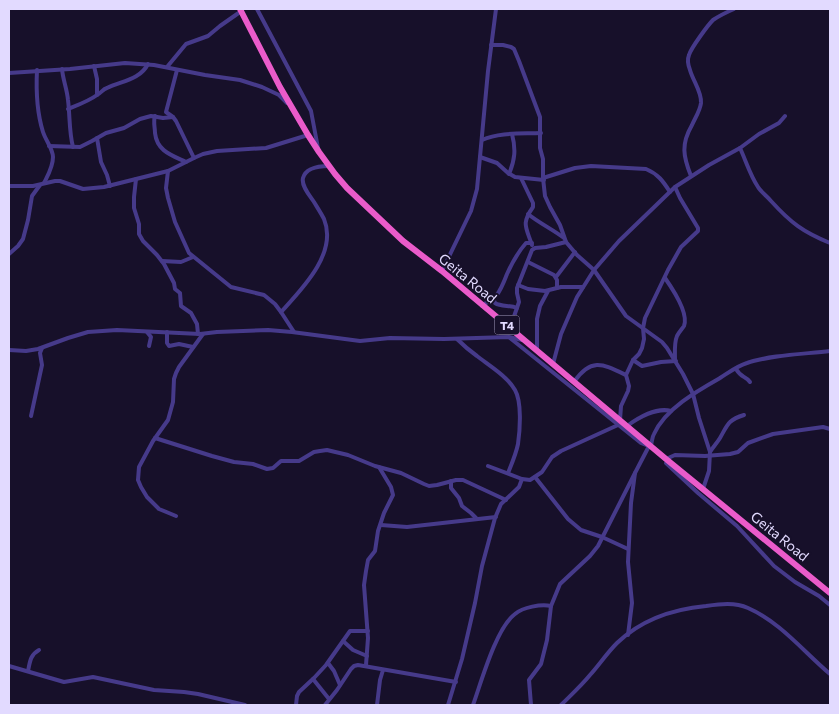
<svg xmlns="http://www.w3.org/2000/svg" width="839" height="714" font-family="Commissioner,sans-serif">
<style>
.lines{fill:none;stroke-linecap:round;stroke-linejoin:round}
.minor{stroke:#463a8a;stroke-width:4}
.trunk{stroke:#ea5bca;stroke-width:6}
.labels{text-anchor:middle;dominant-baseline:central;stroke-width:4;stroke-linejoin:round;paint-order:stroke}
.shield{fill:#17102a;stroke:#a59dbf;stroke-width:1}
.shield-label{font-size:12px;font-weight:bold;fill:#e2daff}
.street-label{font-size:14px;fill:#e2daff;stroke:#17102a}
</style>
<rect width="100%" height="100%" fill="#17102a"/>
<g class="lines">
<g class="minor">
<path d="M257,9L311,111L318,148"/>
<path d="M491,45H503L511,47L514,49L519,61L540,117V148L543,159V178L545,196L550,207L560,225L566,242L577,255L594,270L626,316L662,342L667,348L683,374L693,394L699,418L710,452L709,471L703,489"/>
<path d="M94,66L97,79V95"/>
<path d="M167,67L186,44L208,36L220,26L240,12L242,13"/>
<path d="M62,69C63,80 67,89 68,100C70,116 69,132 73,147"/>
<path d="M37,70C36,90 37,113 43,132C46,141 53,149 53,157C53,167 48,175 44,183"/>
<path d="M177,70L166,112L173,117L176,121L194,158"/>
<path d="M9,73L70,69L125,63L154,65L205,75L240,80L262,87L279,95L287,103"/>
<path d="M68,109C78,105 89,101 97,95C101,93 103,89 107,88C121,81 140,80 148,64"/>
<path d="M155,116C153,122 155,127 155,133C157,151 171,155 186,162"/>
<path d="M97,138L101,162L107,175L110,186"/>
<path d="M482,140C500,132 522,134 541,133"/>
<path d="M49,146L80,147L92,141L106,133L124,128L140,119L151,116L163,118L173,117"/>
<path d="M740,148C746,161 750,175 758,187C761,192 767,196 771,201C791,223 803,232 830,243"/>
<path d="M480,157L497,163L508,173L515,177L544,180"/>
<path d="M168,171L166,188L168,198L175,222L189,253L231,287L264,295L275,304L281,312L294,332"/>
<path d="M509,174C515,160 516,149 512,134"/>
<path d="M691,176C683,156 681,144 692,125C695,118 700,111 701,103C702,92 693,81 690,70C688,65 687,60 689,55C691,48 708,25 713,20C719,16 727,12 734,9"/>
<path d="M521,178L533,203V207C521,224 526,227 532,245"/>
<path d="M543,178L575,168L591,166L646,169C658,174 663,181 670,192"/>
<path d="M136,179L134,197V208L139,224V234L143,241L157,255L164,264L174,283L175,289L180,293L181,306L191,313L197,324L198,334"/>
<path d="M9,186H33L55,181H60L83,189L104,187L168,171L194,158L203,154L217,151L266,148L308,135"/>
<path d="M528,214C539,223 552,229 564,238"/>
<path d="M9,254L18,246L23,239L28,220L32,196L40,185"/>
<path d="M162,261L181,262L193,257"/>
<path d="M528,262L554,275L557,280V288"/>
<path d="M442,271L471,211L477,189L488,71L496,9"/>
<path d="M556,277L575,252"/>
<path d="M665,278C672,288 689,313 684,326C682,329 679,332 677,336C674,343 675,352 675,360"/>
<path d="M518,285L528,289L545,291L561,287H583"/>
<path d="M493,298L495,303C501,307 510,305 517,308"/>
<path d="M482,306C487,302 493,299 496,296C501,290 504,282 507,274C512,263 518,252 526,243H532"/>
<path d="M281,312C302,289 338,253 324,219C321,213 317,207 314,202C310,196 301,186 303,178C306,167 320,166 329,166"/>
<path d="M510,328L519,302L517,293V288L532,250L535,248L546,247L566,242"/>
<path d="M147,332L151,337L149,346"/>
<path d="M167,332V343L169,346L179,344L193,347"/>
<path d="M510,338L641,443L646,445"/>
<path d="M457,339C463,345 470,351 477,356C490,366 507,376 515,390C522,402 520,430 518,444C516,454 512,463 508,473"/>
<path d="M9,350L26,351L38,349L68,338L88,332L117,330L200,334L217,332L268,330L292,332L360,341L390,338L444,339L509,337L522,340"/>
<path d="M537,351V319L540,306L548,291"/>
<path d="M633,360L642,366L661,362L676,361"/>
<path d="M553,364L561,334L577,297L594,270L619,241L675,187L709,165L740,148L759,134L779,123L785,116"/>
<path d="M736,369C742,379 745,375 750,382"/>
<path d="M626,375L633,360L639,354L642,348L644,339L643,328L645,318L668,270L681,247L698,231V228L680,198L675,187"/>
<path d="M574,382C591,357 603,364 626,375L629,386L628,391L621,406L620,420"/>
<path d="M31,416L42,365L40,353L42,348"/>
<path d="M627,426C638,418 657,407 671,411"/>
<path d="M155,438L212,456L234,462L253,464L267,469L273,468L281,461H299L314,452L320,451L327,450L348,455L375,466L401,473L424,484L429,486L437,485L456,480H463L506,500"/>
<path d="M651,445C652,442 652,437 654,434C665,409 697,391 720,378C728,373 737,366 747,363C770,355 805,354 830,351"/>
<path d="M710,452C713,447 717,443 720,438C728,424 728,420 744,415"/>
<path d="M666,459L675,455L705,456L730,454L738,452L748,443L773,434L823,427L830,429"/>
<path d="M666,463L698,493L737,526L774,566L795,582L819,596L830,605"/>
<path d="M488,466L522,479L530,480L542,472L552,457L561,451L618,425"/>
<path d="M535,477L568,519L581,530L602,537L628,549"/>
<path d="M451,481V488L459,498L462,506L471,513L476,518"/>
<path d="M176,516L159,509L147,497L141,487L138,480L139,467L153,441L168,420L173,402L174,379L176,373L179,367L203,334"/>
<path d="M381,525L407,527L496,517"/>
<path d="M628,635L632,603L628,562L631,503L635,473L649,446"/>
<path d="M343,641L353,650L367,656"/>
<path d="M328,663L334,671L340,685"/>
<path d="M366,665L368,638L364,585L366,571L368,560L375,551L378,531L384,513L393,495L391,487L379,467"/>
<path d="M9,666L64,682L93,677L154,690L184,692L198,694L245,705"/>
<path d="M28,671C30,662 30,655 39,650"/>
<path d="M313,679L329,699"/>
<path d="M296,705L297,696L299,692L314,678L326,665L350,631H368"/>
<path d="M325,705L337,690L351,669L354,666L358,665L456,682"/>
<path d="M377,705L380,680L383,670"/>
<path d="M448,705L462,659L475,603L482,566L495,518L501,504L519,487L522,479"/>
<path d="M473,705C481,683 496,628 515,614C523,607 541,604 551,606"/>
<path d="M531,705L529,680L541,664L547,640L551,606L560,584L590,556L598,546L635,473"/>
<path d="M561,705C571,695 581,686 590,675C599,665 607,653 617,643C641,620 674,609 706,606C720,604 735,602 748,608C780,622 803,651 830,674"/>
</g>
<path class="trunk" d="M240,9L280,87L308,135L319,152L335,174L347,188L403,241L442,271L666,459L830,593"/>
</g>
<g class="labels">
<rect class="shield" x="494.5" y="315.5" width="25" height="19" rx="4"/>
<g class="shield-label">
<text x="507" y="325">T4</text>
</g>
<g class="street-label">
<text transform="translate(468 278) rotate(39)">Geita Road</text>
<text transform="translate(780 536) rotate(39)">Geita Road</text>
</g>
</g>
<rect width="839" height="714" fill="none" stroke="#e2daff" stroke-width="20"/>
</svg>
